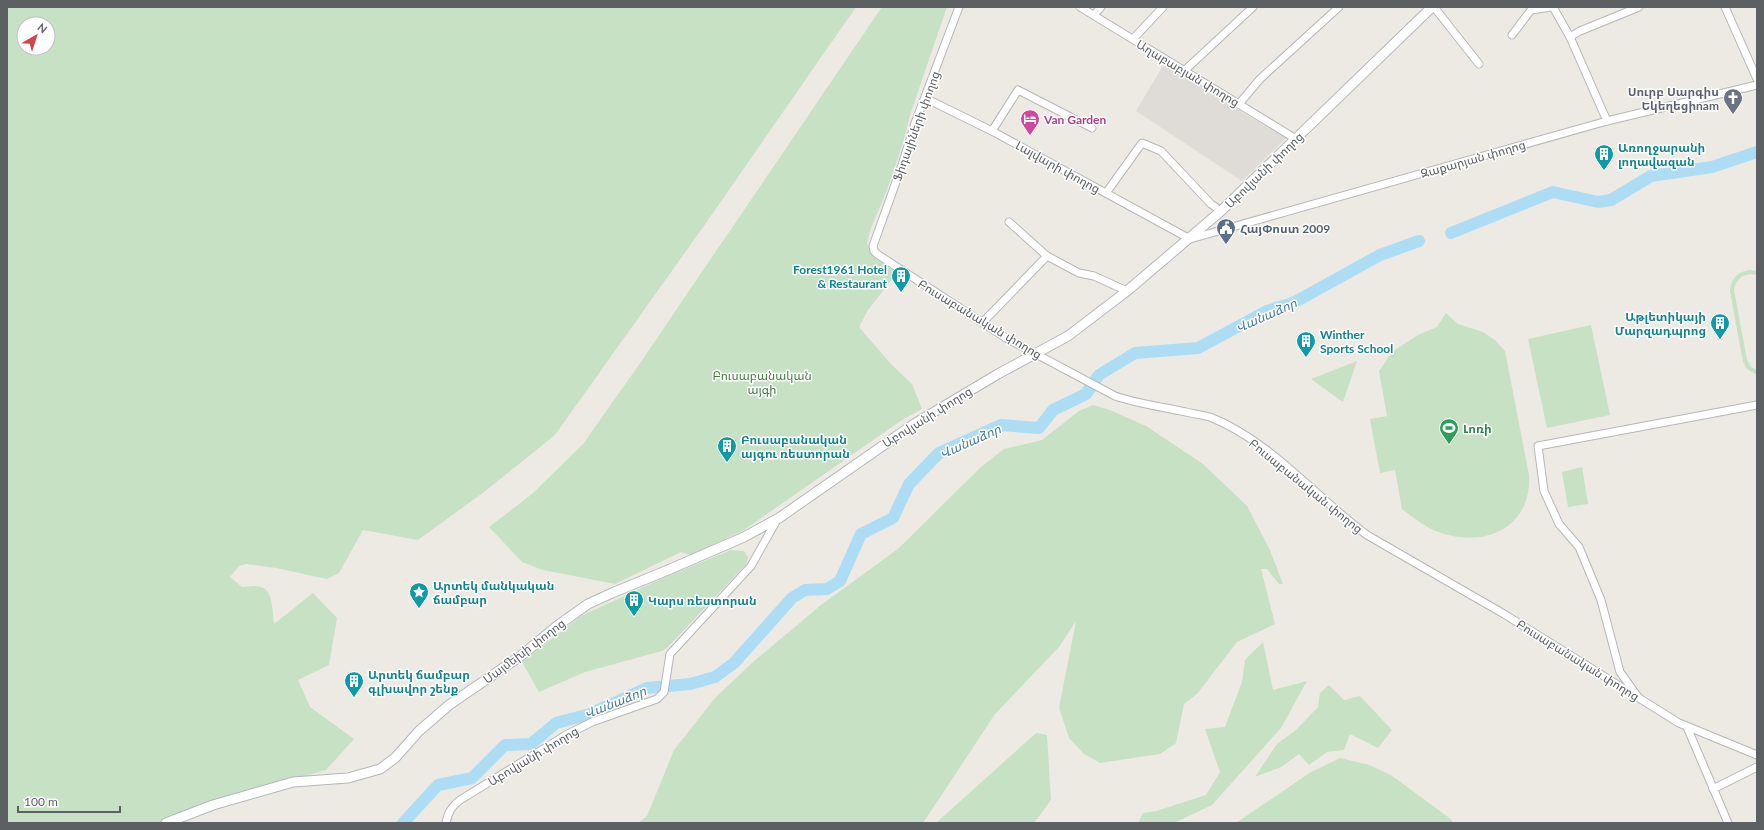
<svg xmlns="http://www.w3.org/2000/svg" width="1764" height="830" font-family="Lato,'Noto Sans Armenian',sans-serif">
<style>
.education{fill:#dfdbd6}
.green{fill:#c7e1c4;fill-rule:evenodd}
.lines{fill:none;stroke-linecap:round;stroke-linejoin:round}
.river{stroke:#adddf4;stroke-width:12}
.street-casing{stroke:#b4b7b9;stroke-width:9}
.secondary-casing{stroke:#b3b7ba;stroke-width:11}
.street{stroke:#fff;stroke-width:7}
.secondary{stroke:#fff;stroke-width:9}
.labels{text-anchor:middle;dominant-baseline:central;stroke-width:3;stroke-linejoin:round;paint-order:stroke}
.street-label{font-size:12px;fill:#5c6063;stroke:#fff}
.worship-label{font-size:12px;font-weight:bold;fill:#5b616d;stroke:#fff;text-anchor:end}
.hotel-label{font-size:12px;font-weight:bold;fill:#b23c85;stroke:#fff;text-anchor:start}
.culture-label{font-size:12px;font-weight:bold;fill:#0d838f;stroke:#fff;text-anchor:start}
.service-label{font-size:12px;font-weight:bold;fill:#4e5e75;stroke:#fff;text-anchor:start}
.park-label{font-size:12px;fill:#437e3f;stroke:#fff}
.leisure-label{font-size:12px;font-weight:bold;fill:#27864d;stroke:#fff;text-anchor:start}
.water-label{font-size:13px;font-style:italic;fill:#497a9c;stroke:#fff}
</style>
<rect width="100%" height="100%" fill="#edeae4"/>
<path class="education" d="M1164,64L1214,95L1286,138L1242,181L1136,111Z"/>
<g class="green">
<path d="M7,7H856L706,223L555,435L484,492L418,540L363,530L339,573L327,579L276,568L246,564L239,566L230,577L242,587C248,587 255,585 261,587C274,591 272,613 274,624L313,593L337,618L329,665L298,680L310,707L354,739L326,770L212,802L160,823H7ZM24,24H48V48H24Z"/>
<path d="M882,7H947L911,112L902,146L887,190L871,228L867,243L869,249L878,260L897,273L868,310L859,327L890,363L912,384L922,409L902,420L744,530L691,555L681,552L615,584L543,570L522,562L489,527L532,494L583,444L636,369Z"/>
<path d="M1750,270L1757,271V275C1745,272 1736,278 1734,290L1747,360L1751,367L1757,370V375L1747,369L1743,362L1730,291C1731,278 1738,271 1750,270Z"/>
<path d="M1446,313L1458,324L1483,332L1495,340L1505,351L1529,475C1532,527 1486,548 1441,533C1426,528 1414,518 1402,509L1395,470L1380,473L1370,419L1387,416L1379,371L1392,352L1418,335L1437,327Z"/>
<path d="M1591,325L1610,415L1547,428L1528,339Z"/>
<path d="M1357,361L1343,402L1311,379Z"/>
<path d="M1093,405L1110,410L1146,426L1203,464L1247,506L1270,550L1283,584H1279L1267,569H1261L1275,624L1237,642L1197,694L1184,704L1176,743L1160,754L1100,763L1084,754L1069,738L1059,708L1076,621L1059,647L995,714L923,823H638L647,816L674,750L715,698L753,662L821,605L899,548L981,467L1004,449L1042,440L1079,411Z"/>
<path d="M1582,467L1588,504L1568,507L1562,472Z"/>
<path d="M731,550L744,551L748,557L747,563L667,648L662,651L585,672L539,692L522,662L581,616L661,579Z"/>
<path d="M1263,642L1273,690L1307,681L1281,728L1212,805L1174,823H1138L1143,813L1156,811L1206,795L1220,772L1205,729L1225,727L1242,682L1245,660Z"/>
<path d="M1329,685L1344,700L1360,696L1392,730L1378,748L1350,734L1344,750L1327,752L1309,765L1299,754L1281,767L1255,777L1276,745L1297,729L1318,707L1320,693Z"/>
<path d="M1036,733L1047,735L1051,800L1034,823H936Z"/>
<path d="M1340,758L1369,765L1391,775L1452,820V823H1236L1311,772Z"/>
</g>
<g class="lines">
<g class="river">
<path d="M1451,233L1553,192L1598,202L1611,200L1651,176L1712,167L1757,152"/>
<path d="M403,823L438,785L472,778L505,745L531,744L556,723L590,714L647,688L690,684L715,677L734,663L792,598L805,590L827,589L840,581L861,534L893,518L909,484L939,453L1001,425L1039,428L1053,410L1086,394L1099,375L1135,353L1198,348L1267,311L1293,303L1380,255L1419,241"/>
</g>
<defs>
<g id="street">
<path d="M959,7L915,123L901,168L873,246L874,251L877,254L1006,338L1115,396C1138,404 1163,407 1186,412C1194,414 1203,415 1210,417C1271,441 1315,497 1367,535L1504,614L1679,723L1757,755"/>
<path d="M1080,7L1296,139"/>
<path d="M1434,7L1479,64"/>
<path d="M1553,7L1570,37L1607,121"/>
<path d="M1725,7L1757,79"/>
<path d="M1094,15L1101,7"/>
<path d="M1512,35L1531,10L1551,7"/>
<path d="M1570,37L1580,31L1639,7"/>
<path d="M1133,39L1163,7"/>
<path d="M1184,71L1253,7"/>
<path d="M925,98L992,131L1190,239L1607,121L1757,85"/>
<path d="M1239,104L1260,79L1339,7"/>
<path d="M992,131L1018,90L1092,128"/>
<path d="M1106,193L1142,143L1161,151L1211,204L1221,211"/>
<path d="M1009,222L1047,256L1079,273L1094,276L1127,291"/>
<path d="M983,322L1047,256"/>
<path d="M1638,697L1620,672L1601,600L1579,547L1559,524L1544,491L1538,446L1757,405"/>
<path d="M1687,727L1728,823"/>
<path d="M1713,789L1757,767"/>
<path d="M446,823C448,812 452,806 460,800L566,735L592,722L657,699L664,692L670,654L751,566L778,518"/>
</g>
<path id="secondary" d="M166,823L213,805L293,782L348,778L380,769L395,758L419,731L449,705L522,655L557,626L588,604L612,593L668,570L744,537L779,518L914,424L998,374L1068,336L1127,291L1221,211L1432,7"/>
</defs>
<use href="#street" class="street-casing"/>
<use href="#secondary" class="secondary-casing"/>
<use href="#street" class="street"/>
<use href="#secondary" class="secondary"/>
</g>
<defs>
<symbol id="church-pin" viewBox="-11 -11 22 30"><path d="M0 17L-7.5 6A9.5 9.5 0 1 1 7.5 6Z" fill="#6b7280" stroke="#fff"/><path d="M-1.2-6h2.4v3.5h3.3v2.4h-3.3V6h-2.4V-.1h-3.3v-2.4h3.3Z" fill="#fff"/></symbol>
<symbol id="hotel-pin" viewBox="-11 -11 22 30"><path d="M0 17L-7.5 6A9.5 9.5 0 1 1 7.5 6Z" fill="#d1479c" stroke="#fff"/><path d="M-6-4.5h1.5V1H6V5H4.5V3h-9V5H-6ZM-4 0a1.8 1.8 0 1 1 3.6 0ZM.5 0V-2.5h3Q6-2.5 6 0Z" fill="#fff"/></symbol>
<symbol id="building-pin" viewBox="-11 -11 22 30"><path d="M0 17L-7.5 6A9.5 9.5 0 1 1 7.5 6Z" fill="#0f9aa8" stroke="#fff"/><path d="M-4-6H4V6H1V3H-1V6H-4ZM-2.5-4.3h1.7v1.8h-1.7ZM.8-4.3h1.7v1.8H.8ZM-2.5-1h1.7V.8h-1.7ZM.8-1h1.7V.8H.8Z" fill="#fff"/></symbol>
<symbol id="civic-pin" viewBox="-11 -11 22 30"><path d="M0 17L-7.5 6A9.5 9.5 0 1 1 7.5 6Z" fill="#5c6f8a" stroke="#fff"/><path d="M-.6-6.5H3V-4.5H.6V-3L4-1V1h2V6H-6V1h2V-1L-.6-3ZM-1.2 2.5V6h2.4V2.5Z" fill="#fff"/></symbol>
<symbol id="stadium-pin" viewBox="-11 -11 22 30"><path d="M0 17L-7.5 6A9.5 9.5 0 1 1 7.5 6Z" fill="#2e9e5b" stroke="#fff"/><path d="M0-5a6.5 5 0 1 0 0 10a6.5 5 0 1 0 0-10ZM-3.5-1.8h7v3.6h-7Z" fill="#fff"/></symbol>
<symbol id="sight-pin" viewBox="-11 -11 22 30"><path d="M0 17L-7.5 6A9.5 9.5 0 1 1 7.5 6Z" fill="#0f9aa8" stroke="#fff"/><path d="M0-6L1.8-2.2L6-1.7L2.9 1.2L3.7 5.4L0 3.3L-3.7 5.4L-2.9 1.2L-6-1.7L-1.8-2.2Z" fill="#fff"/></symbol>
</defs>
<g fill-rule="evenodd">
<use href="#church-pin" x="1722" y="87" width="22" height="30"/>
<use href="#hotel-pin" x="1019" y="108" width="22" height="30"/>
<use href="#building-pin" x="1593" y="143" width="22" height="30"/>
<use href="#civic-pin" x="1215" y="217" width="22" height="30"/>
<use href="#building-pin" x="890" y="265" width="22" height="30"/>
<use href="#building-pin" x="1709" y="312" width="22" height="30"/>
<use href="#building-pin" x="1295" y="330" width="22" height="30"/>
<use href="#stadium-pin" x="1438" y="417" width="22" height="30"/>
<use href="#building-pin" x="716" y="435" width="22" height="30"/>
<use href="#sight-pin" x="408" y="581" width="22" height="30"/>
<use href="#building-pin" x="623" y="589" width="22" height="30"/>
<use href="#building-pin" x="343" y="670" width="22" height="30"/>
</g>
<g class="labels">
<g class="street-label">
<text transform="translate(1188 73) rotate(31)">Աղաբաբյան փողոց</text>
<text transform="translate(916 126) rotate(-70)">Ֆիդայիների փողոց</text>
<text transform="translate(1473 159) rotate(-16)">Զաքարյան փողոց</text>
<text transform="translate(1058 167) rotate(29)">Լալվարի փողոց</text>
<text transform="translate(1264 170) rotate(-44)">Աբովյանի փողոց</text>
<text transform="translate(980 319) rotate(31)">Բուսաբանական փողոց</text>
<text transform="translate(927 417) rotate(-32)">Աբովյանի փողոց</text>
<text transform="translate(1306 486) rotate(39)">Բուսաբանական փողոց</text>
<text transform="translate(524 651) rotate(-37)">Մայմեխի փողոց</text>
<text transform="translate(1578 660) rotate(32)">Բուսաբանական փողոց</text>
<text transform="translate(533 756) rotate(-31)">Աբովյանի փողոց</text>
</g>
<g class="worship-label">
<text x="1719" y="91">Սուրբ Սարգիս<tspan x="1719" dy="14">Եկեղեցիnam</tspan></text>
</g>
<g class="hotel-label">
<text x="1044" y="119">Van Garden</text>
</g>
<g class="culture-label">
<text x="1618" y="147">Առողջարանի<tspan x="1618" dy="14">լողավազան</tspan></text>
<text x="887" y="269" text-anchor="end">Forest1961 Hotel<tspan x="887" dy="14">&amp; Restaurant</tspan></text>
<text x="1706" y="316" text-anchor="end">Աթլետիկայի<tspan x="1706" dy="14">Մարզադպրոց</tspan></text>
<text x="1320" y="334">Winther<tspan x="1320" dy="14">Sports School</tspan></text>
<text x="741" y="439">Բուսաբանական<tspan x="741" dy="14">այգու ռեստորան</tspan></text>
<text x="433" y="585">Արտեկ մանկական<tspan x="433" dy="14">ճամբար</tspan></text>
<text x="648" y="600">Կարս ռեստորան</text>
<text x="368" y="674">Արտեկ ճամբար<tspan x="368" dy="14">գլխավոր շենք</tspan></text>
</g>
<g class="service-label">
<text x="1240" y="228">ՀայՓոստ 2009</text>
</g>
<g class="park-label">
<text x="762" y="375">Բուսաբանական<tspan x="762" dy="14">այգի</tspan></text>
</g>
<g class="leisure-label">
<text x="1463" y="428">Լոռի</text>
</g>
<g class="water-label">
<text transform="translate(1266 315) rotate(-24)">Վանաձոր</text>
<text transform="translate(970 441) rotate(-24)">Վանաձոր</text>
<text transform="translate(615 702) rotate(-22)">Վանաձոր</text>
</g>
</g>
<rect width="1764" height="830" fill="none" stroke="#5c6063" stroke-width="16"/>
<g transform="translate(36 36) rotate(39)"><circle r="19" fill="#ffffff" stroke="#bebfc1"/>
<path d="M0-3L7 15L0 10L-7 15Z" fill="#d34448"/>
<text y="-6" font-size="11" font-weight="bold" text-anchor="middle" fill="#5c6063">N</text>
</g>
<path d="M18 806v6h102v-6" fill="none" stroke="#5c6063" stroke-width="2"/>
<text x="24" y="806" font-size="12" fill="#5c6063" stroke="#ffffff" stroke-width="3" paint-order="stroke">100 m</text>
</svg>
